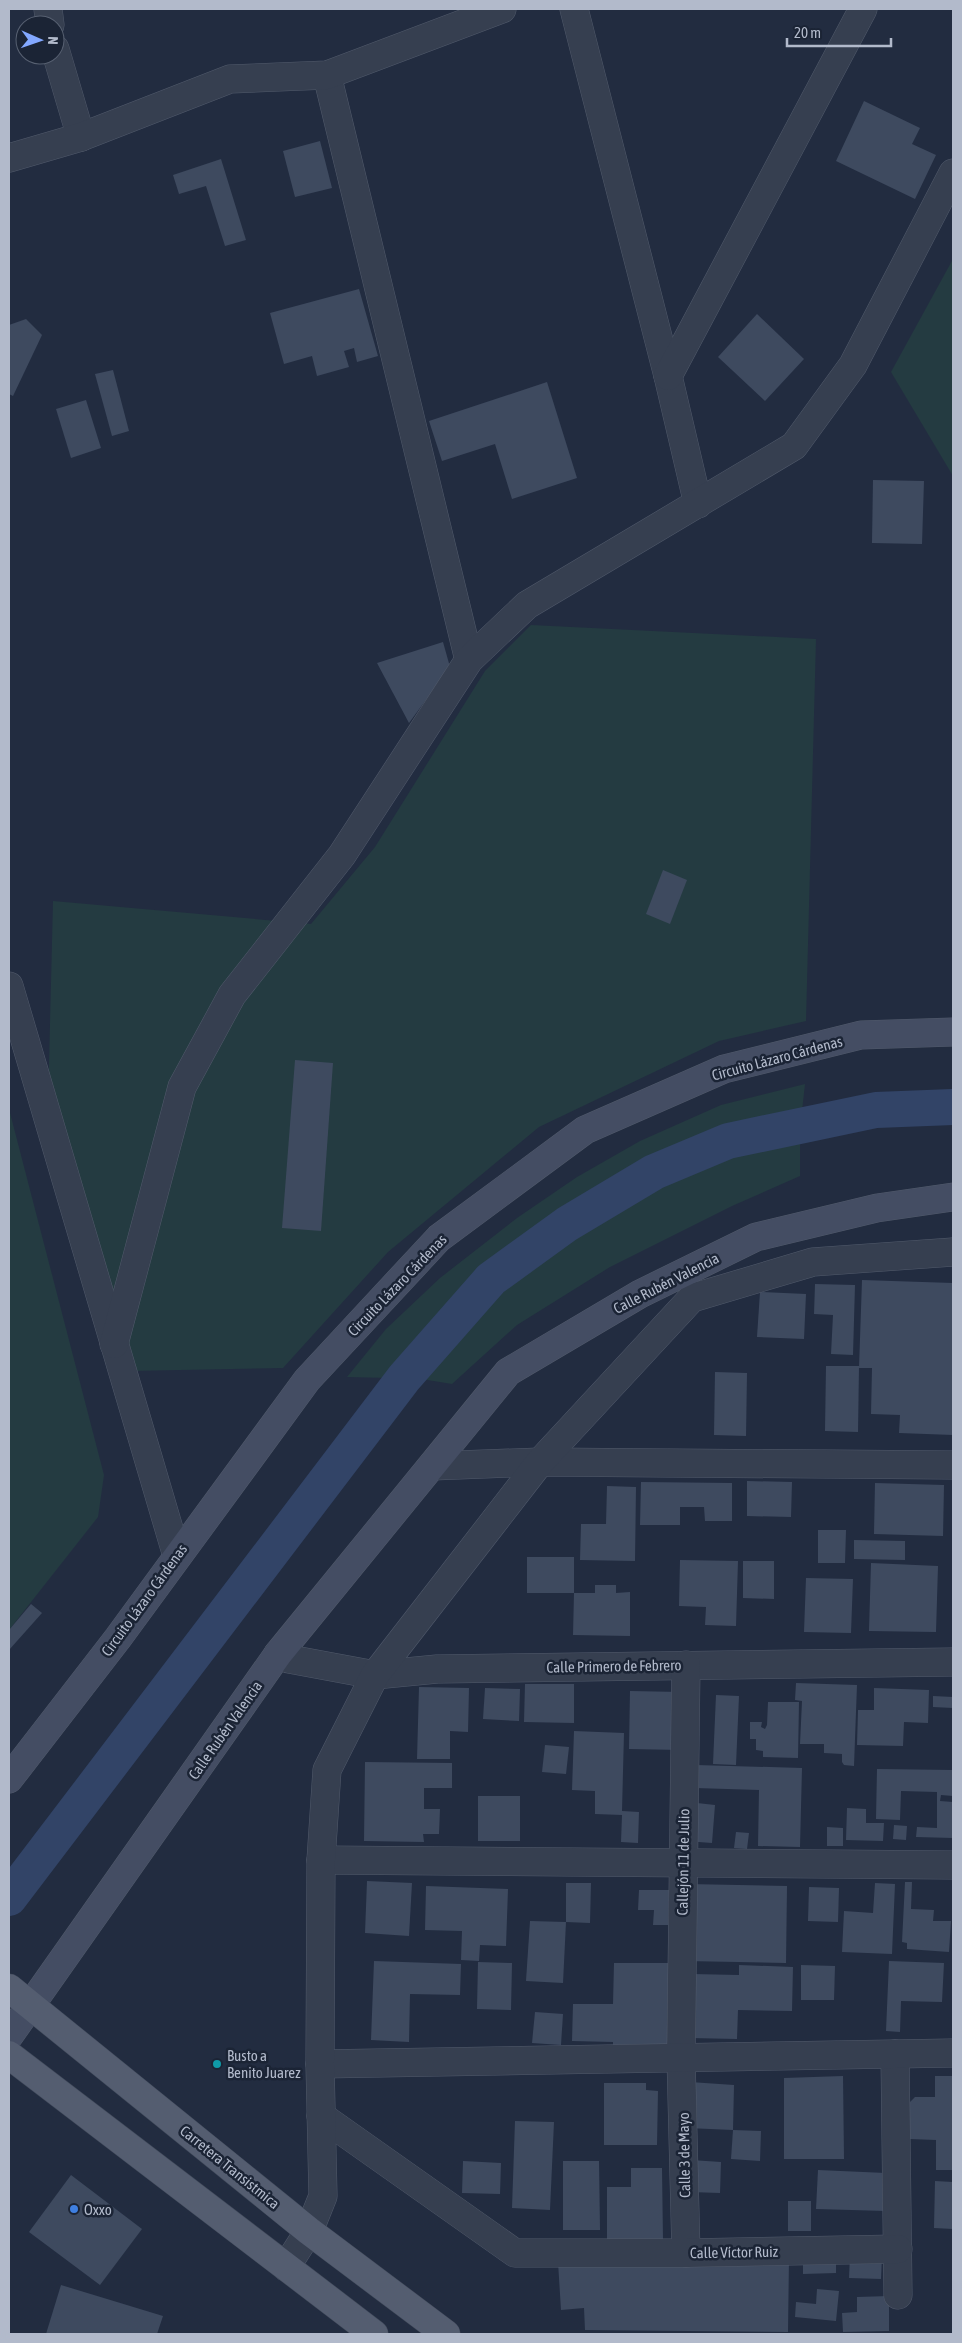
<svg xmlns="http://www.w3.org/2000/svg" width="962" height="2343" font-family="'Asap Condensed',sans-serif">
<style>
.green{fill:#243b41}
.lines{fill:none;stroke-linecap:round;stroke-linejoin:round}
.canal{stroke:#324467;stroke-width:36}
.building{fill:#3e4a5f}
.street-casing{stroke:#515a6b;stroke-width:29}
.secondary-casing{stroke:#515a6b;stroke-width:29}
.primary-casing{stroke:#3f4859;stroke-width:29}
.street{stroke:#363f50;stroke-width:28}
.secondary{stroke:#444d63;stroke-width:28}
.primary{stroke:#545d70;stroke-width:28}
.culture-dot{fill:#0f9aa8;stroke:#1b2435;stroke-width:2}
.shop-dot{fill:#3f7fe0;stroke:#1b2435;stroke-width:2}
.labels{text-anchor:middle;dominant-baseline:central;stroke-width:5;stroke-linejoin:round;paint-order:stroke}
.street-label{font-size:15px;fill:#b2bacb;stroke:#1b2435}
.poi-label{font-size:15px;fill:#b2bacb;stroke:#1b2435;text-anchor:start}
</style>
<rect width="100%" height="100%" fill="#222c40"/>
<g class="green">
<path d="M953,259V476L891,372Z"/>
<path d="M531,625L816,639L806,1021L719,1041L539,1127L388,1252L283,1368L130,1371L47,1146L53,901L311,924L375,847L485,671Z"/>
<path d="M805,1084L802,1111L685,1148L589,1204L478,1277L390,1378L347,1377L386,1329L440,1278L517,1218L577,1177L640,1141L721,1105Z"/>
<path d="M9,1109L104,1475L98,1517L9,1630Z"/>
<path d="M800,1131V1176L732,1206L610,1267L517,1325L452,1384L415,1378L497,1291L596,1220L656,1186L730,1150Z"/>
</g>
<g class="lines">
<path class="canal" d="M9,1898L404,1378L491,1279L567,1224L654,1172L728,1141L876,1110L953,1107"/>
</g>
<g class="building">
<path d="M864,101L920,128L912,144L936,155L915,199L836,161Z"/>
<path d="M320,141L332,188L295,197L283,151Z"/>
<path d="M221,159L246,240L225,246L206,186L179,194L173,175Z"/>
<path d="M359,289L378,356L357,362L354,348L344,351L349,367L317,376L312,356L284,364L270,313Z"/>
<path d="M757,314L804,359L765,401L718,357Z"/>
<path d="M26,319L42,335L13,396L9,394V325Z"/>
<path d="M113,370L129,431L112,436L95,374Z"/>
<path d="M547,382L577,478L512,499L495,444L442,461L429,421Z"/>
<path d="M86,400L101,448L71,458L56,409Z"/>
<path d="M873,480L924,481L922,544L872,543Z"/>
<path d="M443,642L450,667L409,723L377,663Z"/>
<path d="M663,870L687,880L670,924L646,914Z"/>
<path d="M295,1060L333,1063L321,1231L282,1228Z"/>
<path d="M862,1280L953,1283V1435L899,1433L900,1415L871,1414L872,1368H859Z"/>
<path d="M815,1284L855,1285L853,1355L831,1354L833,1315L814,1314Z"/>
<path d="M760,1292L806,1294L804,1339L757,1337Z"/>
<path d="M826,1366H859L858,1432L825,1431Z"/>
<path d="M715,1372L747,1373L746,1436L714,1435Z"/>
<path d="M747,1481L792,1482L791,1517L747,1516Z"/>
<path d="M641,1482L732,1483V1521H705L704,1507H680V1525H640Z"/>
<path d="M875,1483L944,1485L943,1536L874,1534Z"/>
<path d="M607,1486L636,1487L635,1561L580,1560L581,1524H606Z"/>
<path d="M818,1530H846L845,1563H818Z"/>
<path d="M854,1540L905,1541V1560L854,1559Z"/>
<rect x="527" y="1557" width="47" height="36"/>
<path d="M680,1560L738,1561L736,1626L705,1625L706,1607L679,1606Z"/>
<path d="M743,1561H774V1599L743,1598Z"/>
<path d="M871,1563L938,1566L936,1632L869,1631Z"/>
<path d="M806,1578L853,1579L851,1633L804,1632Z"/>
<path d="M595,1585H616V1593L630,1592V1636L573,1635L574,1593H595Z"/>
<path d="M31,1604L42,1613L9,1650V1630Z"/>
<path d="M796,1683L857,1685L854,1766L844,1765L842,1762V1754L824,1753V1744H800L802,1701L795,1700Z"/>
<path d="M525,1684H574V1723L524,1722Z"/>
<path d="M419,1687L469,1688L468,1732L450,1731V1759H417Z"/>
<path d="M485,1688L520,1689L519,1721L483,1719Z"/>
<path d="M874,1688L929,1690L928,1723L904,1722L903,1746L857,1745L858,1710H874Z"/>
<path d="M630,1691L681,1692V1750L629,1749Z"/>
<path d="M716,1695L739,1696L736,1765L713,1764Z"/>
<path d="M933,1696L953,1697V1708L933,1707Z"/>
<path d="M768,1702H799L798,1758L763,1757V1751L756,1750V1739H750V1722H762L761,1727L765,1729L767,1725Z"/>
<path d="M574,1731L624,1733L622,1811L639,1812L638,1843L621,1842L622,1815L595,1814V1791L572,1790Z"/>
<path d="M545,1745L569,1747L566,1774L542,1772Z"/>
<path d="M365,1762L452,1763V1788H424V1809H440L439,1834H423L424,1842L364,1841Z"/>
<path d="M696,1765L802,1768L800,1847L758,1846L759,1790L695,1788Z"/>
<path d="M877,1769L953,1770V1796L941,1795L940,1801L953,1802V1838L916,1837L917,1827L937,1828V1792L901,1791L900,1820L876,1819Z"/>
<rect x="478" y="1796" width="42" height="45"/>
<path d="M688,1802L715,1805L712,1843L685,1841Z"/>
<path d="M847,1808L866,1809V1823H884L883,1841L846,1840Z"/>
<path d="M894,1825L907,1826L906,1840L893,1839Z"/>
<path d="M827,1827L843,1828V1846H827Z"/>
<path d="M736,1832L749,1833L747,1849L734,1848Z"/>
<path d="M367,1881L412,1883L409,1936L365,1933Z"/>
<path d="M905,1882H912L911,1909L934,1910L933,1921H951L949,1952L907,1949V1943L902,1942Z"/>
<path d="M566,1883H591L590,1923L566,1922Z"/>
<path d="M875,1883L895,1884L892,1954L842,1952L844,1911L873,1913Z"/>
<path d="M687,1884L787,1886L786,1963L685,1961Z"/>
<path d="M426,1886L508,1889L506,1946L480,1945L479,1961L461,1960L462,1931L425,1930Z"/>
<path d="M809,1887L839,1888L838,1922L808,1921Z"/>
<path d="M639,1890H669L668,1925H653L654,1910H638Z"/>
<path d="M530,1921L566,1922L563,1983L526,1981Z"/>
<path d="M374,1961L461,1964L460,1995L410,1994L409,2042L371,2040Z"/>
<path d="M889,1961L944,1963L942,2002L901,2001L900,2032L886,2031Z"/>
<path d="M478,1962L512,1963L511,2010L477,2009Z"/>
<path d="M614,1963H671V2048H613V2042L572,2041L573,2004H613Z"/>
<path d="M739,1965L793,1967L792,2011L738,2010L737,2039L690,2038L692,1974L739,1975Z"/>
<path d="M801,1965L835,1966L834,2000H801Z"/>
<path d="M535,2012L563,2014L561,2045L532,2043Z"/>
<path d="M843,2076L844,2159H784V2078Z"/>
<path d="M935,2076H953V2170H936V2140L910,2139L903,2127L901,2111L915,2097H935Z"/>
<path d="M690,2082L734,2085L733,2130L687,2128Z"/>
<path d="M604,2083H646V2090L658,2091L657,2145H604Z"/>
<path d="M515,2121L554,2122L550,2210L512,2208Z"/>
<path d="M733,2130L761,2131L760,2161L731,2159Z"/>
<path d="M691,2160L721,2162L720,2193L690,2192Z"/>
<path d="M463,2161L501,2163L500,2194L462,2193Z"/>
<path d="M563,2161H599L600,2230H563Z"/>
<path d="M631,2168H662L663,2240H607V2187H631Z"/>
<path d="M818,2170L886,2173V2211L816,2209Z"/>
<path d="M71,2175L142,2229L100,2285L29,2232Z"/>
<path d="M935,2181L953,2182V2229L934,2228Z"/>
<rect x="788" y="2201" width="23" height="30"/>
<path d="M803,2254H836V2273L803,2274Z"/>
<path d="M850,2255L882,2256L881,2279L849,2278Z"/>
<path d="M789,2258L788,2332L585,2330L584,2308L561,2310L558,2262Z"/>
<path d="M61,2285L163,2316L157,2334H46Z"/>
<path d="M817,2289L839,2291L836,2321L795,2317L796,2302L816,2304Z"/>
<path d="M889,2296V2331L843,2332L842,2313L857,2312V2297Z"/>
</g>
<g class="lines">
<defs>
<g id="street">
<path d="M48,9L50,25"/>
<path d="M574,9L668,376L698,504"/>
<path d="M55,49L81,137"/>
<path d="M327,75L469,660"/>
<path d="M9,158L81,137L230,79L327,75L502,9"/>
<path d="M668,376L863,9"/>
<path d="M9,986L177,1556"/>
<path d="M114,1344L182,1087L232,995L342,855L469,660L527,605L794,446L853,365L953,173"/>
<path d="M432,1466L540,1462L953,1465"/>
<path d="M278,1654L289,1659L375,1675L437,1669L953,1662"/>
<path d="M686,1665L681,2058L686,2253"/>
<path d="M321,1860L953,1865"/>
<path d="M895,2054L898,2295"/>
<path d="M320,2064L953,2053"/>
<path d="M321,2116L515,2253H686L898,2249"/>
<path d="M286,2267L309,2231L323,2196L320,2064L321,1860L327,1770L375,1675L540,1462L692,1298L813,1262L953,1252"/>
</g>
<g id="secondary">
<path d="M9,1779L118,1638L307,1380L439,1238L585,1130L724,1069L861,1035L953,1032"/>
<path d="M9,2036L278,1654L508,1372L640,1294L756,1237L877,1208L953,1197"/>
</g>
<g id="primary">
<path d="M9,1988L309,2231L446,2334"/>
<path d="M9,2055L374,2334"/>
</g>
</defs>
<use href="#street" class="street-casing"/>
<use href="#secondary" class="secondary-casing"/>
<use href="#primary" class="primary-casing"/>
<use href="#street" class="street"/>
<use href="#secondary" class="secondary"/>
<use href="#primary" class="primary"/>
</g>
<circle class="culture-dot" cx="217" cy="2064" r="5"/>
<circle class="shop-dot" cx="74" cy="2209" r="5"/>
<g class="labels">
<g class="street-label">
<text transform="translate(777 1058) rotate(-15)">Circuito Lázaro Cárdenas</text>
<text transform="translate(666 1283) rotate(-27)">Calle Rubén Valencia</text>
<text transform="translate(397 1285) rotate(-46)">Circuito Lázaro Cárdenas</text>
<text transform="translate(144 1600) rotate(-54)">Circuito Lázaro Cárdenas</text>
<text transform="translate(614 1666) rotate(-1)">Calle Primero de Febrero</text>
<text transform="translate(225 1730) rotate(-55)">Calle Rubén Valencia</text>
<text transform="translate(683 1862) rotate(-89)">Callejón 11 de Julio</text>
<text transform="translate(684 2155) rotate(-91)">Calle 3 de Mayo</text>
<text transform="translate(230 2167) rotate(39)">Carretera Transistmica</text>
<text transform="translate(734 2252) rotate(-1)">Calle Víctor Ruiz</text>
</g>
<g class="poi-label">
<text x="227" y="2055">Busto a<tspan x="227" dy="17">Benito Juarez</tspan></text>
<text x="84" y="2209">Oxxo</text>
</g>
</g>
<rect width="962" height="2343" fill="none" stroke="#b2bacb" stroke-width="20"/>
<g transform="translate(40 40) rotate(92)"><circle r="24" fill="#1b2435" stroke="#576071"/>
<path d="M0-4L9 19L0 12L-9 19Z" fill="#83a8ff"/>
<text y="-8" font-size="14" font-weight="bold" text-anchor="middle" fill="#b2bacb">N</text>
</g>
<path d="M787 38v8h104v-8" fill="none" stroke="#b2bacb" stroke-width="2.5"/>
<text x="794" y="38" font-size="15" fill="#b2bacb" stroke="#1b2435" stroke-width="4" paint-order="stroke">20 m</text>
</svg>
